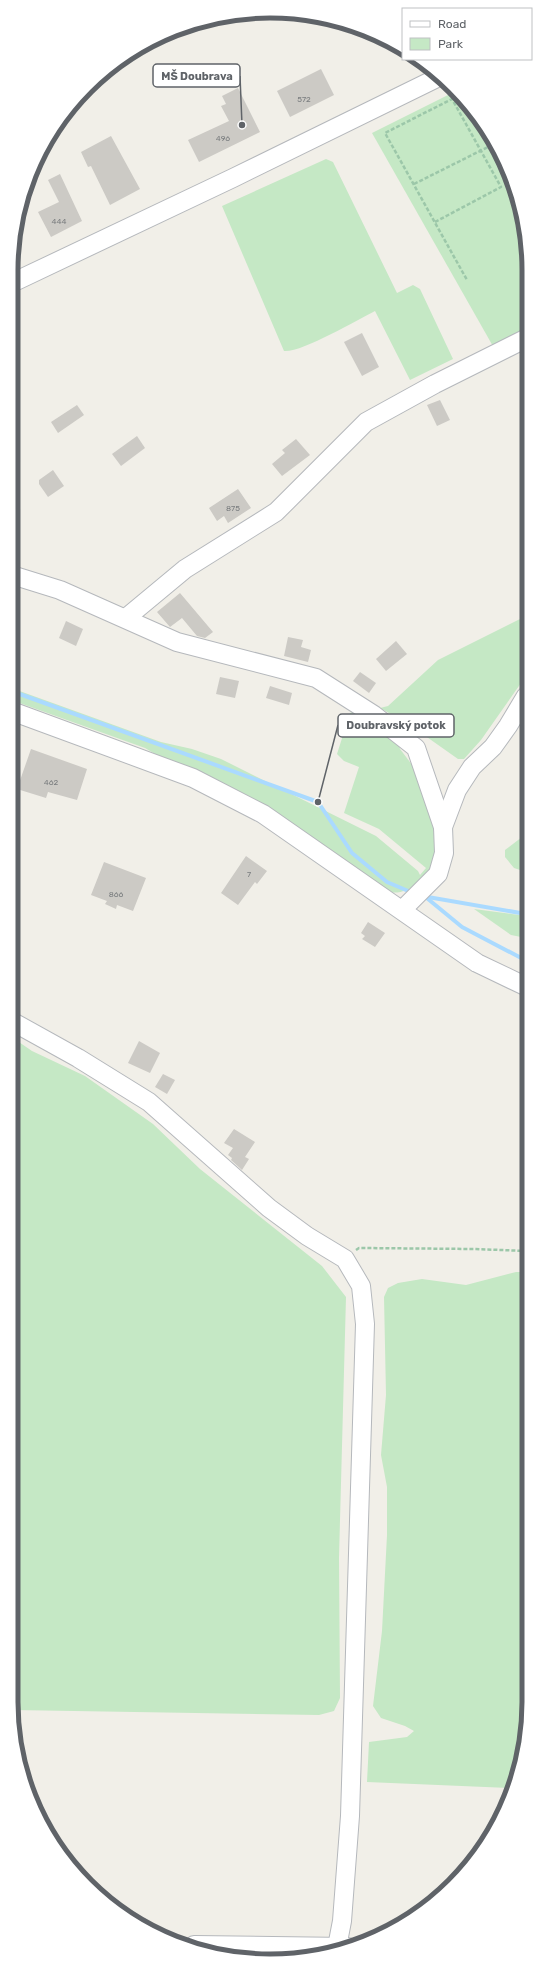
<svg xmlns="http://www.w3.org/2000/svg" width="540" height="1972" font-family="Rubik,sans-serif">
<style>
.green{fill:#c5e8c5}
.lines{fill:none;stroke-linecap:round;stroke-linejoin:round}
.stream{stroke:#aadaff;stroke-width:4}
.building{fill:#cccac5}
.minor-casing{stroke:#b5b8bc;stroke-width:20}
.path{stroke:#9cc7a9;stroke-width:2.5;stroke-dasharray:4 2;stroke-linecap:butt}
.minor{stroke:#fff;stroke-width:18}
.labels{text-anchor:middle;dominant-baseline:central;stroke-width:3;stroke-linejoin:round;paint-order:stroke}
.number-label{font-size:8px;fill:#7a7d7f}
.rim{fill:none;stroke:#5f6368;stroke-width:5}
.leader{fill:none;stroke:#5f6368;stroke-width:1.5}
.callout-dot{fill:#5f6368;stroke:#fff;stroke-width:1.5}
.callout{fill:#fff;stroke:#5f6368;stroke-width:1.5}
.callout-label{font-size:11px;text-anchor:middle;font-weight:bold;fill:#5f6368}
</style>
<rect width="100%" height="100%" fill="#f1efe8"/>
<g class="green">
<path d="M456,91L502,156L527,236V332L494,348L372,133Z"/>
<path d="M326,159L333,162L397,293L413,285L420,289L453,359L410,380L375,311C357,320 301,353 284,351L222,206Z"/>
<path d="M526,616V676L481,740L464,759H458L407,723L380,708L388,706L438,660Z"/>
<path d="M14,689L161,742L192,749L221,759L376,836L418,871L420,875L426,868L379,829L344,813L359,767L344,761L337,754L350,713L353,712L369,719L398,742L400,749L416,770L437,812L436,865C423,879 409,896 388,892L145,748L14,701Z"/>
<path d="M526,834V872L514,868L505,857V850Z"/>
<path d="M474,909L526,916V938L511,935Z"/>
<path d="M13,1038L32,1051L85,1076L153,1124L200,1169L322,1266L346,1297L339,1558L340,1698L334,1711L319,1715L13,1710L11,1702Z"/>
<path d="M516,1272H525L524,1752L509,1788L367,1782L369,1742L407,1737L414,1731L405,1726L381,1718L373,1706L382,1631L387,1535V1487L381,1455L386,1395L384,1297L388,1288L398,1283L422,1279L466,1285Z"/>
</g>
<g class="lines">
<g class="stream">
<path d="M14,692L318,802L352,853L387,882L413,893"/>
<path d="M422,896L526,914"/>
<path d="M428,899L462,927L525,960"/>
</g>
</g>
<g class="building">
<path d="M321,69L334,95L290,117L277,91Z"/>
<path d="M238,88L260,132L199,162L188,140L229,121L221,106L226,104L222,96Z"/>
<path d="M111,136L140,189L110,205L91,166L88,167L81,152Z"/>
<path d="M60,174L82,221L51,237L38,212L59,202L48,180Z"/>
<path d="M362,333L379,367L362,376L344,342Z"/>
<path d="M440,400L450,420L437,426L427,405Z"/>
<path d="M77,405L84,415L58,433L51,422Z"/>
<path d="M137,436L145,448L121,466L112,454Z"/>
<path d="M296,439L310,455L282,476L272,464L285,453L282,450Z"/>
<path d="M53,470L64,486L48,497L39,484V480Z"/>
<path d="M238,489L251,508L228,523L224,516L217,521L209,508Z"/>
<path d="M180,593L213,632L205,638L197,636L182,618L170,627L157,612Z"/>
<path d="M66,621L83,629L76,646L59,638Z"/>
<path d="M288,637L303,640L301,647L311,650L308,662L284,656Z"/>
<path d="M396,641L407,654L386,671L376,659Z"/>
<path d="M360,672L376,683L369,693L353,681Z"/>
<path d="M220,677L239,681L235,698L216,694Z"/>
<path d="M270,686L292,693L289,705L266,698Z"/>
<path d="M31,749L87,769L77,800L48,792L46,798L17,789Z"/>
<path d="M246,856L267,871L257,884L255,882L238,905L221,893Z"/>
<path d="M104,862L146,878L133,911L117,905L116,909L105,904L107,901L91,895Z"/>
<path d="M368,922L385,933L375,947L362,939L365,936L361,933Z"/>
<path d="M139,1041L160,1053L150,1073L128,1063Z"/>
<path d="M163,1074L175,1080L167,1094L155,1087Z"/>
<path d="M234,1129L255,1142L245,1157L249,1159L242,1170L231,1160L232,1158L228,1155L233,1148L224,1143Z"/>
</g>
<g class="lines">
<defs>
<g id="minor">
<path d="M16,281L233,178L439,77"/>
<path d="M15,576L60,590L177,642L316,678L374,715L416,748L443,827L444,853L438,874L402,910"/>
<path d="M126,618L185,569L276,512L366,422L435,384L527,338"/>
<path d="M14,712L193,778L263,814L477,963L525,986"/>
<path d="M443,827L457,790L472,767L493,747L508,726L526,696"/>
<path d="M13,1022L78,1058L149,1102L269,1208L307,1236L345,1259L361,1286L365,1324L350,1816L342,1921L337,1947"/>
<path d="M194,1945L348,1947"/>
</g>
</defs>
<use href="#minor" class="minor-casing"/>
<g class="path">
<path d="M414,184L494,144"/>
<path d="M435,222L501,187L452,99L385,133L467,280"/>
<path d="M356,1250L359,1248L476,1249L525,1251"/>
</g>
<use href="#minor" class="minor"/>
</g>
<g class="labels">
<g class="number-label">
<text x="304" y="99">572</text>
<text x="223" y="138">496</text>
<text x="59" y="221">444</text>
<text x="233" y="508">875</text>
<text x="51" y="782">462</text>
<text x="249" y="874">7</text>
<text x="116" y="894">866</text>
</g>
</g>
<path d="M0 0H540V1972H0ZM270 18H270A252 252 0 0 1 522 270V1702A252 252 0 0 1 270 1954H270A252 252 0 0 1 18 1702V270A252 252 0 0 1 270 18Z" fill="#fff" fill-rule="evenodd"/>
<path class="rim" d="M270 18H270A252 252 0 0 1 522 270V1702A252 252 0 0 1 270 1954H270A252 252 0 0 1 18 1702V270A252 252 0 0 1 270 18Z"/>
<path class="leader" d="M242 125L240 76M318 802L338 725"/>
<g class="callout-dot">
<circle cx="242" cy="125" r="4"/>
<circle cx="318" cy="802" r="4"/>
</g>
<g class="callout">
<rect x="153" y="64" width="87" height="23" rx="4"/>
<rect x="338" y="714" width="116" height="23" rx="4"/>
</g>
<g class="callout-label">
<text x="197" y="80">MŠ Doubrava</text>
<text x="396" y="729">Doubravský potok</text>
</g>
<rect x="402" y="8" width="130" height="52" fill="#ffffff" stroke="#bfc1c3"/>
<rect x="410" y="21" width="20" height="6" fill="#ffffff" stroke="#bfc1c3"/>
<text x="438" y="28" font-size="12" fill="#5f6368">Road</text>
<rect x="410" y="38" width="20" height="12" fill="#c5e8c5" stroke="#bfc1c3"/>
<text x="438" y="48" font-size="12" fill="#5f6368">Park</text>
</svg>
